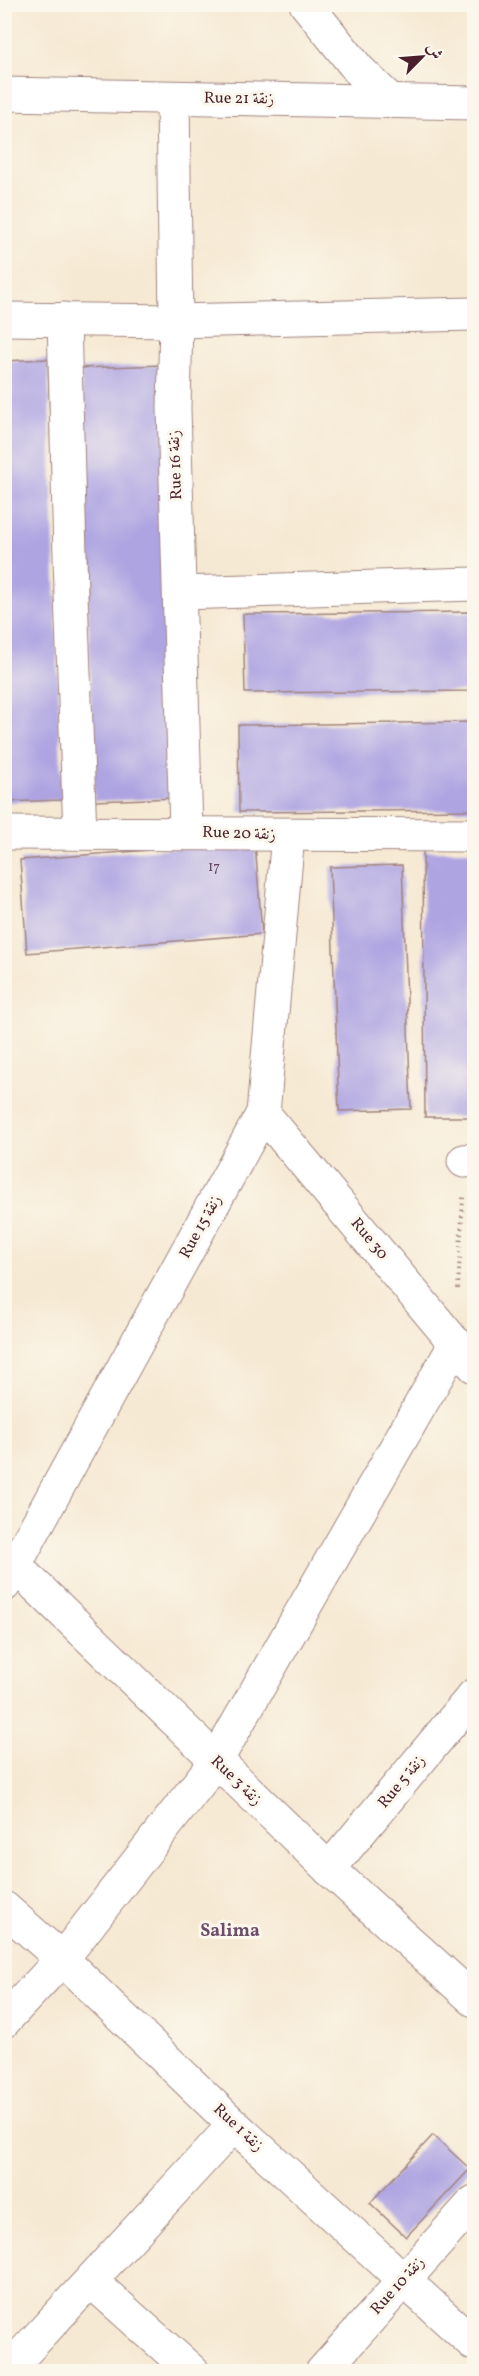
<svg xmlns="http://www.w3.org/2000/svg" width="479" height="2376" font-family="Vollkorn,Amiri,serif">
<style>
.building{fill:#aea4e2}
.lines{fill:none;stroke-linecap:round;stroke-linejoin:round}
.minor-casing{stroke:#a0847f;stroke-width:35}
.path{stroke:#a0847f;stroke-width:4;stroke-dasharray:1.5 4.5;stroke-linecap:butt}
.minor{stroke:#fff;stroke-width:33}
.labels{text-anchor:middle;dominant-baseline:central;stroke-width:6;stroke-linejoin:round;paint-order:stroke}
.number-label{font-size:14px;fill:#634059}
.street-label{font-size:16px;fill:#4a1f2b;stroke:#fbf7ec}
.neighbourhood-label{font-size:18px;font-weight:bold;fill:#6d4e6b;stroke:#fbf7ec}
</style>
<rect width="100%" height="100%" fill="#fbf7ec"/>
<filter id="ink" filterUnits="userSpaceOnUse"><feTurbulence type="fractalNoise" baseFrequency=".0167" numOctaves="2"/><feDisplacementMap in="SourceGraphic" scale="12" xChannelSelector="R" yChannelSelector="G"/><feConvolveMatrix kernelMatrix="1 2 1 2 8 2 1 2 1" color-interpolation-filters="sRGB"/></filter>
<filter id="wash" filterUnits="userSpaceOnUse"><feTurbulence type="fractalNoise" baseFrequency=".008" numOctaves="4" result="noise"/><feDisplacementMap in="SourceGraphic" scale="24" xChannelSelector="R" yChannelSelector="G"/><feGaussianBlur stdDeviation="1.35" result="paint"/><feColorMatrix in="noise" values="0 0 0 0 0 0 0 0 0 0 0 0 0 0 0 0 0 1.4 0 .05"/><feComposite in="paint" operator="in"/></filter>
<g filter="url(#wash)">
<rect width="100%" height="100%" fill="#f6e9d3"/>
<g id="blocks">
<g class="building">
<path d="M48,359L62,800L4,802V361Z"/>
<path d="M163,365L176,798L94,801L81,368Z"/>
<path d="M474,612V691L245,693L243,614Z"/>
<path d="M474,722V810L239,812L238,725Z"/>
<path d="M255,842L262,934L27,953L20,860Z"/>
<path d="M423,851H474V1117H425Z"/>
<path d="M402,865L411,1109L339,1111L330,867Z"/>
<path d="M433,2135L470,2169L406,2237L370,2203Z"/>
</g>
</g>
</g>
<g filter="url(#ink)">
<use href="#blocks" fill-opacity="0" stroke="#a0847f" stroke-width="1.5"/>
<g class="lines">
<defs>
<g id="minor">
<path d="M306,4L358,69L391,101"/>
<path d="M4,94L474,103"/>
<path d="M173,98L176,321L174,408L186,832"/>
<path d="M4,319L176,321L474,314"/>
<path d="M64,319L71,594L80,833"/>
<path d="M180,593L474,584"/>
<path d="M4,833L474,835"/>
<path d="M263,1113L474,1366"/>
<path d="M464,1161L474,1160"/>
<path d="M4,1555L329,1869L474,2000"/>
<path d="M4,1585L263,1113L288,835"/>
<path d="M329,1869L474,1695"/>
<path d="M4,1908L62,1959L234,2125L474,2344"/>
<path d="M4,2021L62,1959L216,1761L456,1343"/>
<path d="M91,2281L193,2372"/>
<path d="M6,2372L234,2125"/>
<path d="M322,2372L474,2202"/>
</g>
</defs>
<use href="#minor" class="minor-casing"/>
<path class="path" d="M458,1289L463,1197"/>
<use href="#minor" class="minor"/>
</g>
</g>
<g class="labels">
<g class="number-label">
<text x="214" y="867">17</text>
</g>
<g class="street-label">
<text transform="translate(239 99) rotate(1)">Rue 21 زنقة</text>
<text transform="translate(176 465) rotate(-92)">Rue 16 زنقة</text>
<text transform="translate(239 834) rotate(2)">Rue 20 زنقة</text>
<text transform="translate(201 1227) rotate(-61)">Rue 15 زنقة</text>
<text transform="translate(369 1239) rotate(50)">Rue 30</text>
<text transform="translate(236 1781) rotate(44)">Rue 3 زنقة</text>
<text transform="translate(402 1782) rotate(-50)">Rue 5 زنقة</text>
<text transform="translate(238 2128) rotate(43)">Rue 1 زنقة</text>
<text transform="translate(398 2286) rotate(-48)">Rue 10 زنقة</text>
</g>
<g class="neighbourhood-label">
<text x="230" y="1931">Salima</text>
</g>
</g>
<rect width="479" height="2376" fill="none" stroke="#fbf7ec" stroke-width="24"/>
<g transform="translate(422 57) rotate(65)" stroke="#fbf7ec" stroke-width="4.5" paint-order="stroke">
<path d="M0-4.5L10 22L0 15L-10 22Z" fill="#4a1f2b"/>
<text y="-9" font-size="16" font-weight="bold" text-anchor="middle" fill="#4a1f2b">ش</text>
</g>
</svg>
